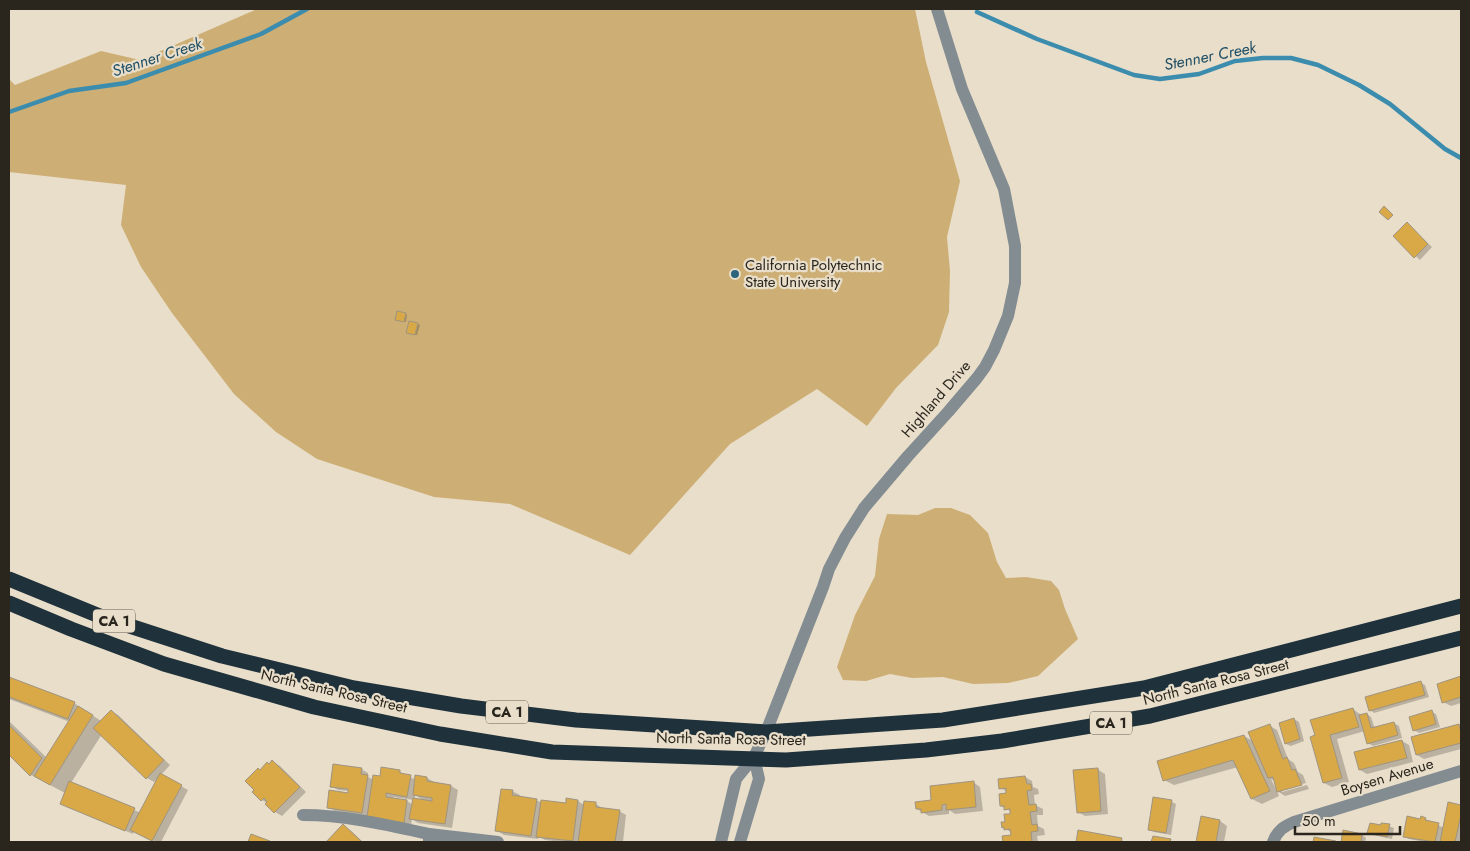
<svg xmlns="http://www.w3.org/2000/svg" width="1470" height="851" font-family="Jost,sans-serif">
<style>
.green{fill:#cdaf75}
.shadow{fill:#0003;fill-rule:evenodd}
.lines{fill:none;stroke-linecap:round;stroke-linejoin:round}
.stream{stroke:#3c8cae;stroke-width:4.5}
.building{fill:#d8a946;stroke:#9f9481}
.minor{stroke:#838c91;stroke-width:12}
.highway{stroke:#1f313b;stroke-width:15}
.poi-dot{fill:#2c637d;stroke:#e9deca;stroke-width:2}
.labels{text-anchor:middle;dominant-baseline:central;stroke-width:4.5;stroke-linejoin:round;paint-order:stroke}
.shield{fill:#e9deca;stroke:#635d52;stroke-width:1}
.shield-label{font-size:14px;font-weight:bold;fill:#2a261e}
.poi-label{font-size:15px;fill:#2a261e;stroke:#e9deca;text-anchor:start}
.street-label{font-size:15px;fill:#2a261e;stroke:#e9deca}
.water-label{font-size:16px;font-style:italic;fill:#215066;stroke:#e9deca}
</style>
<rect width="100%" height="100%" fill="#e9deca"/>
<g class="green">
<path d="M257,9H915L926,62L960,181L947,237L950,271L949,312L938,345L896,388L867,426L817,389L730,444L630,555L510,504L434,497L317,459L276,432L234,394L172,313L141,267L121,225L126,185L9,172V79L15,85L101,51L140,60Z"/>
<path d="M935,508H951L970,515L988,533L997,562L1006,578L1026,577L1051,581L1059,590L1065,609L1078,639L1038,676L1008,683L973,684L943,677L912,678L890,674L866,681L843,680L837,667L855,615L875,576L879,539L887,514L918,515Z"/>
</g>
<g class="shadow">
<path d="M1407,224L1432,247L1420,260L1394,236Z"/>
<path d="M406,314L407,315L406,322L396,320Z"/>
<path d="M410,322L420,325L417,335L409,334Z"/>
<path d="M1461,678V703L1451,706L1443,702L1438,685Z"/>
<path d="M9,679L74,703L101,721L111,711L118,715L170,765L161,775L188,790L161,842H156L134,831L133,834L68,807L65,793L31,775L9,753V721L47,758L70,722L9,699ZM102,734L147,778L154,782L159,777L141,813L71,783Z"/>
<path d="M1421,683L1425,685L1429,697L1374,713L1370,710Z"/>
<path d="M1353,709L1361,715L1367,714L1371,717L1375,729L1394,723L1399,726L1402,738L1373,746L1368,743L1365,731L1337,739L1349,782L1332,787L1324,783L1312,738Z"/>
<path d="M1432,712L1436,714L1440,727L1419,733L1414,730Z"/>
<path d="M1294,719L1299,722L1304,741L1291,746L1286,744Z"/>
<path d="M1458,725L1461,727V749L1424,759L1417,755Z"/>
<path d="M1270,726L1277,730L1288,759L1294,763L1298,772L1303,775L1306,783L1282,789V792L1307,785L1309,789L1285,796L1277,791L1279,796L1262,804L1252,799L1238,767L1174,785L1164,780L1244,736L1253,741ZM1271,779L1275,781L1277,789H1276Z"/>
<path d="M1402,741L1409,745L1413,762L1367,774L1360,770Z"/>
<path d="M273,762L280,766L306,792L282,816L275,812L267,803L262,800L261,771Z"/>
<path d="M361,769L368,773V777L374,780L400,772L416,780L427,778L434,782L451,786L458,790L452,828L418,823L412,819L411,826L335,811L328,807L349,794V791L338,790L331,786ZM415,795L424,801L415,800ZM393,797L414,800L413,805L407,801L393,799Z"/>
<path d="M1097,769L1105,774L1108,814L1085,816L1078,812Z"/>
<path d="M1025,777L1032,781L1033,787L1038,789L1039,794L1034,795L1035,805L1043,809V815H1037L1038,826L1044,829L1045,835L1037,836L1038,842H1004V837L1012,836V833L1003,827L1012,815V812L1001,806L1008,794L1007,792L1001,788Z"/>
<path d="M973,782L980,787L983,811L955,814L949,810V814L929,816L917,809Z"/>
<path d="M512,791L520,795L519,797L536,800L542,803L567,804L568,800L578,801L584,805L596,804L603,809L619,811L626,815L623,842H561L545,840L539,837L538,839L504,835L496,830Z"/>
<path d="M1154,799L1172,802L1176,804L1171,835L1154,832L1149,829Z"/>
<path d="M1449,803L1461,806L1460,842H1425L1409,839L1405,836L1421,820L1422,818L1444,828Z"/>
<path d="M1202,818L1220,821L1227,826L1224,842H1197Z"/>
<path d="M1382,824L1394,828L1392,839L1373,835L1369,833L1382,826Z"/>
<path d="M343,826L350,830L363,842H328Z"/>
<path d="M1079,831L1121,840L1126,842H1077Z"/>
<path d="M1344,832L1362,835L1366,838L1365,842H1342Z"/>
</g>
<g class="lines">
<g class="stream">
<path d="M977,12L1037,39L1134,75L1160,79L1199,74L1235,61L1263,58H1291L1318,65L1359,85L1390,104L1445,149L1461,158"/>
<path d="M9,112L69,91L126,83L261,34L307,9"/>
</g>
</g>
<g class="building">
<path d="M1384,206L1393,215L1388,220L1379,212Z"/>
<path d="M1407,222L1428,244L1414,258L1393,236Z"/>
<path d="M397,311L406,313L404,322L395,320Z"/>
<path d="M409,321L418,323L415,335L406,333Z"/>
<path d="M1461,676V697L1442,703L1437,684Z"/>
<path d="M9,677L75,702L68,719L9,697Z"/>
<path d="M1421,681L1425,695L1369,711L1365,697Z"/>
<path d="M78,706L93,715L50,785L34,776Z"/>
<path d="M1353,708L1359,727L1330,735L1342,778L1323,783L1310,737L1315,735L1310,720Z"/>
<path d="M111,710L164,760L146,779L93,728Z"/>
<path d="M1432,710L1436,724L1413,731L1409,717Z"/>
<path d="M1367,713L1371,728L1394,722L1398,735L1367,744L1359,715Z"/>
<path d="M1294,718L1300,739L1285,744L1279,723Z"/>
<path d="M1270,724L1283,759L1287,757L1292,770L1295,769L1302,785L1277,792L1273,777L1268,778L1248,732Z"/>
<path d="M1459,724L1461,733V743L1416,755L1411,737Z"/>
<path d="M9,725L42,758L30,776L9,755Z"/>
<path d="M1244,735L1270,791L1251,799L1233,760L1163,781L1157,761Z"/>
<path d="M1402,740L1407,758L1359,770L1354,752Z"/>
<path d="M272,760L300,787L274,813L265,804L267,802L264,798L261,801L252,792L254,790L245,781L258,768L260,770L267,762L269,764Z"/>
<path d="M333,764L362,768L361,774L368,775L362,813L327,808L329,790L348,793V789L330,787Z"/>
<path d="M381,767L400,770V773L411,775L407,797L386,793V797L407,800L404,823L367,817L373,775L380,776Z"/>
<path d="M1098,768L1101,811L1077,813L1073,770Z"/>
<path d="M160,773L182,785L152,841L130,830Z"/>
<path d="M415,775L427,777V781L451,785L445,824L409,819L413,798L432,801V798L413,795Z"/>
<path d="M1025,776L1027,784H1031L1032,790L1027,791L1029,805L1036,804L1037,811L1030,812L1032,825L1037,824L1038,831L1031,832L1032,842H1003L1002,836L1011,835L1010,829L1004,830V827L1002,828L1001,822H1005L1004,814H1010V809L1004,810V806H1000L999,794L1006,793V788L999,789L998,779Z"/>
<path d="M69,781L135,808L125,831L60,804Z"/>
<path d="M974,781L976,807L946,810V804L942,805V810L921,813V809H916L915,802L931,800L930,786Z"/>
<path d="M501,789L513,790L512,795L537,799L531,836L495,831Z"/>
<path d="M1153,797L1172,800L1166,833L1148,830Z"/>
<path d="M566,798L578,800L573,841L536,837L541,800L566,803Z"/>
<path d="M584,801L596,802V807L620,810L615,842H578Z"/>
<path d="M1448,802L1461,805V803V815L1455,842H1440Z"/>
<path d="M1201,816L1220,820L1216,842H1196Z"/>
<path d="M1407,816L1420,819L1421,816L1426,818L1425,820L1439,823L1435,842L1403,837Z"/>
<path d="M1370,823L1381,825V823L1390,824L1387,837L1367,833Z"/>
<path d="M343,824L362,842H326Z"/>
<path d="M1078,830L1122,838L1121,842H1076Z"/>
<path d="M1343,830L1362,834L1361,842H1341Z"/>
<path d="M251,834L270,841V842H248Z"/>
<path d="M1153,836L1171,839L1170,842H1151Z"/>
<path d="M1314,837L1336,841V842H1313Z"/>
</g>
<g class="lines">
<g class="minor">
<path d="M303,815C345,815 388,825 429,834"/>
<path d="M429,842V834L498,842"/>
<path d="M721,842L736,779L754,757L766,732L823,587L829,569L845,538L864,508L908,456L948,412L977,378L985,367L994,350L1008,316L1015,283V246L1004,189L962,89L937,9"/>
<path d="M740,842L759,779L754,757"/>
<path d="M1273,842C1277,831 1284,826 1294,822L1461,771"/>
</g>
<g class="highway">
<path d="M9,579L102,617L222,656L354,688L461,706L576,720L766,732L943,720L1144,688L1461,606"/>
<path d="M9,603L71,629L164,664L314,707L440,734L552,752L786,760L926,750L1002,741L1150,716L1461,638"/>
</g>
</g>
<circle class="poi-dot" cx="735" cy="274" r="5"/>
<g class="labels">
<g class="shield">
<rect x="93" y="609.5" width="42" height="23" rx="4"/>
<rect x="486" y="700.5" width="42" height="23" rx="4"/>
<rect x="1090" y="711.5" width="42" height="23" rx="4"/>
</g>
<g class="shield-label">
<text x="114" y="621">CA 1</text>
<text x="507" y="712">CA 1</text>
<text x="1111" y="723">CA 1</text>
</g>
<g class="poi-label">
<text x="745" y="265">California Polytechnic<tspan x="745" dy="17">State University</tspan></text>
</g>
<g class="street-label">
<text transform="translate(936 399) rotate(-49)">Highland Drive</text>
<text transform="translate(1216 682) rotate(-14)">North Santa Rosa Street</text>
<text transform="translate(334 691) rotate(13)">North Santa Rosa Street</text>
<text transform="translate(731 739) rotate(1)">North Santa Rosa Street</text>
<text transform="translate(1387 777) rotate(-17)">Boysen Avenue</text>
</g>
<g class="water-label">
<text transform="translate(1210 56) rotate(-11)">Stenner Creek</text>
<text transform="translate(157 57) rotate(-18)">Stenner Creek</text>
</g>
</g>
<rect width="1470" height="851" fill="none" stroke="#2a261e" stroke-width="20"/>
<path d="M1295 826v8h105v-8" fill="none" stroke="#2a261e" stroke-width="2.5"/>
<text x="1302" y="826" font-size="15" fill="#2a261e" stroke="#e9deca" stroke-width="4" paint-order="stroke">50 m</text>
</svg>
